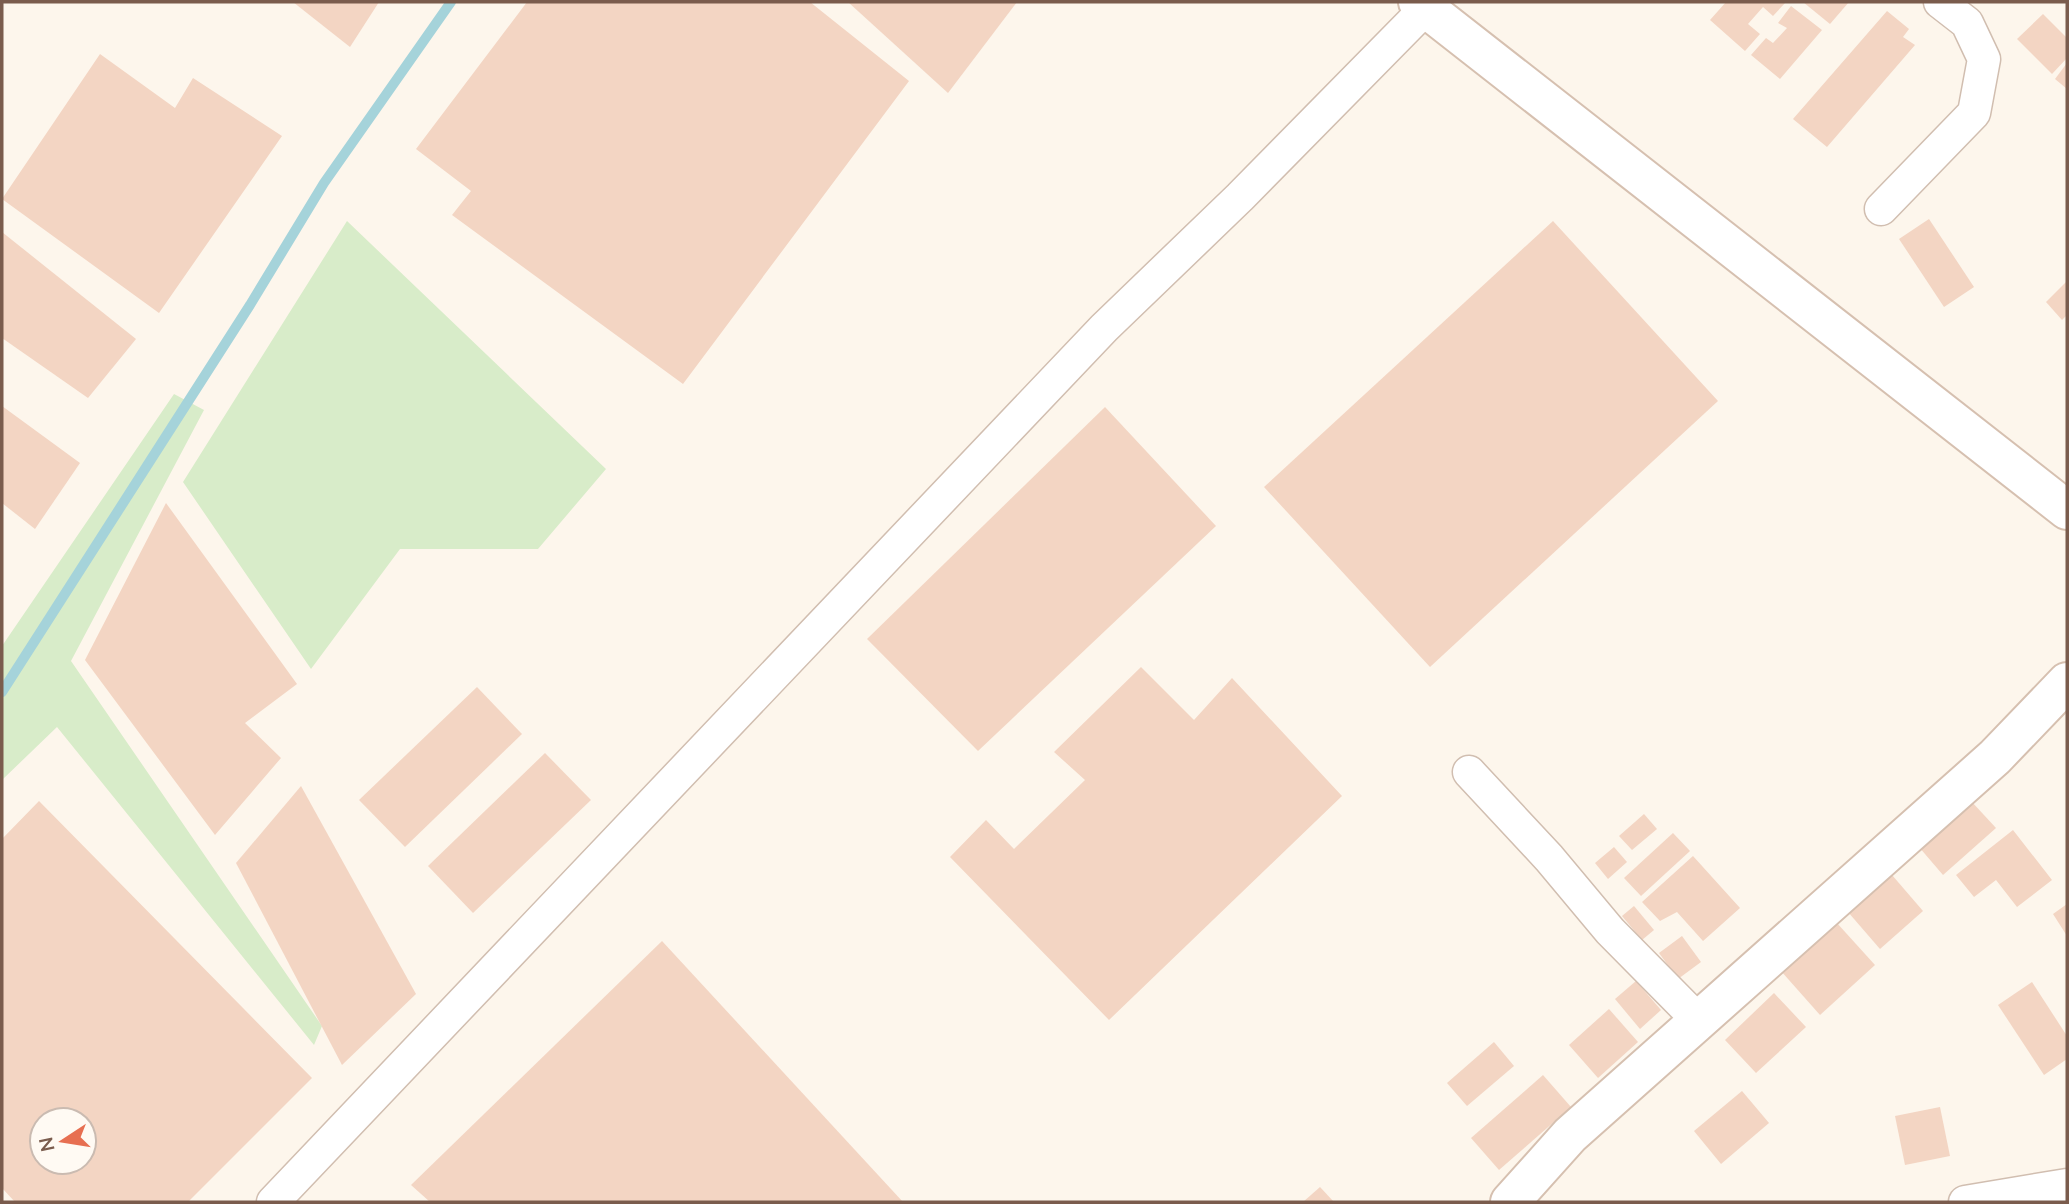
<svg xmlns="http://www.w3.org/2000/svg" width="2069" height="1204" font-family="Mulish,sans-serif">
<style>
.green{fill:#d8ecc9}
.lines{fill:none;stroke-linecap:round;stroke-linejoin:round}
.stream{stroke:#a5d3da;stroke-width:10}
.building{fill:#f3d5c3;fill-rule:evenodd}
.street-casing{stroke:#d1beb0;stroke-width:35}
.secondary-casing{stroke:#d6c0b0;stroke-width:42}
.street{stroke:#fff;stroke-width:32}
.secondary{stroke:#fff;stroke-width:38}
</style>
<rect width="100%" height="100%" fill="#fdf6ec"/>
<g class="green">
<path d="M347,221L606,469L538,549H400L311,669L183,482Z"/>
<path d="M174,394L204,410L71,661L322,1026L314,1045L57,727L2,780V646Z"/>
</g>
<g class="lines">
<path class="stream" d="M2,692L250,305L324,183L451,2"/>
</g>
<g class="building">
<path d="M293,2H379L350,47Z"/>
<path d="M527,2H810L909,81L683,384L452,215L471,191L416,149Z"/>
<path d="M848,2H1017L948,93Z"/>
<path d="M1726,2H1786L1773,16L1763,7L1748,24L1760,34L1745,51L1710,20Z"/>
<path d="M1803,2H1849L1830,24Z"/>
<path d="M1791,6L1822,30L1780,79L1751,55L1766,38L1773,43L1787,28L1778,23Z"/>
<path d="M1887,11L1909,29L1903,37L1915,45L1827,147L1793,119Z"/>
<path d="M2043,14L2067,38V58L2052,74L2017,39Z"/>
<path d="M100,54L175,108L193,78L282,136L159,313L2,199Z"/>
<path d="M2067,63V89L2055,79Z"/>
<path d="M1929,219L1974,287L1944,307L1899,239Z"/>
<path d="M1553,221L1718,401L1430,667L1264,487Z"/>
<path d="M2,232L136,339L88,398L2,338Z"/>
<path d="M2067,281V315L2062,320L2046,302Z"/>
<path d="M2,406L80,463L35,529L2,503Z"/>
<path d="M1105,407L1216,526L978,751L867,639Z"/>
<path d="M166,503L297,684L245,723L281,758L215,835L85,660Z"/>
<path d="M1141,667L1194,720L1232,678L1342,796L1109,1020L950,857L986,820L1014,849L1085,780L1054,752Z"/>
<path d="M477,687L522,734L405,847L359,800Z"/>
<path d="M545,753L591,800L473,913L428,866Z"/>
<path d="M301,786L416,994L342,1065L236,863Z"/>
<path d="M39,801L312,1078L188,1202H15L2,1188V839ZM42,1120H84V1162H42Z"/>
<path d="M1971,801L1996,828L1943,875L1919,847Z"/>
<path d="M1644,814L1657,829L1632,850L1619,836Z"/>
<path d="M2013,830L2052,880L2017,907L1996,880L1974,897L1956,875Z"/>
<path d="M1673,833L1690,851L1641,896L1624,878Z"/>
<path d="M1614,847L1627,862L1608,879L1595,863Z"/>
<path d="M1693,856L1740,908L1703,941L1677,912L1660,921L1642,902Z"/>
<path d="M1892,875L1923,911L1880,949L1848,912Z"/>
<path d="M2067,904V936L2053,914Z"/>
<path d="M1634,906L1654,930L1642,940L1622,916Z"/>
<path d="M1836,922L1875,965L1820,1015L1781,971Z"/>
<path d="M1682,936L1701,962L1678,979L1659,953Z"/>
<path d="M662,941L903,1202H430L411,1185Z"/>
<path d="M1636,981L1661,1010L1640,1029L1615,999Z"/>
<path d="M2032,982L2067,1036V1059L2044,1075L1998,1005Z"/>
<path d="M1774,993L1806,1027L1756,1073L1725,1040Z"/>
<path d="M1609,1009L1638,1042L1598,1078L1569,1045Z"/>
<path d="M1494,1042L1514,1066L1467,1106L1447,1083Z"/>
<path d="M1543,1075L1571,1107L1499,1170L1471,1138Z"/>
<path d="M1742,1091L1769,1123L1721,1164L1694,1131Z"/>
<path d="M1940,1107L1950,1156L1905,1165L1895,1116Z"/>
<path d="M1320,1187L1334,1202H1303Z"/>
</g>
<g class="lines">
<defs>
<g id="street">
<path d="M1881,209L1974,113L1984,59L1967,23L1940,2"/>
<path d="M1469,772L1549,858L1610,931L1699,1021"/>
<path d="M273,1202L1104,328L1240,197L1432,2"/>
<path d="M1965,1202L2067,1185"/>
</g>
<g id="secondary">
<path d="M1418,2L2067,510"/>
<path d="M1510,1202L1570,1135L1995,757L2067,682"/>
</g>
</defs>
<use href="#street" class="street-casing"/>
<use href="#secondary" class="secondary-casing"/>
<use href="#street" class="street"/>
<use href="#secondary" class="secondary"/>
</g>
<rect width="2069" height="1204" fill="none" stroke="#7a5c4d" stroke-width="7"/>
<g transform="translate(63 1141) rotate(258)"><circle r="33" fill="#fffaf3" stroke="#cabbb1" stroke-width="2"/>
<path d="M0-5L12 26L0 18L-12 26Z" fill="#e76f51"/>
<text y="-10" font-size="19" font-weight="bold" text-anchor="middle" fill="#7a5c4d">N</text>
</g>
</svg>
